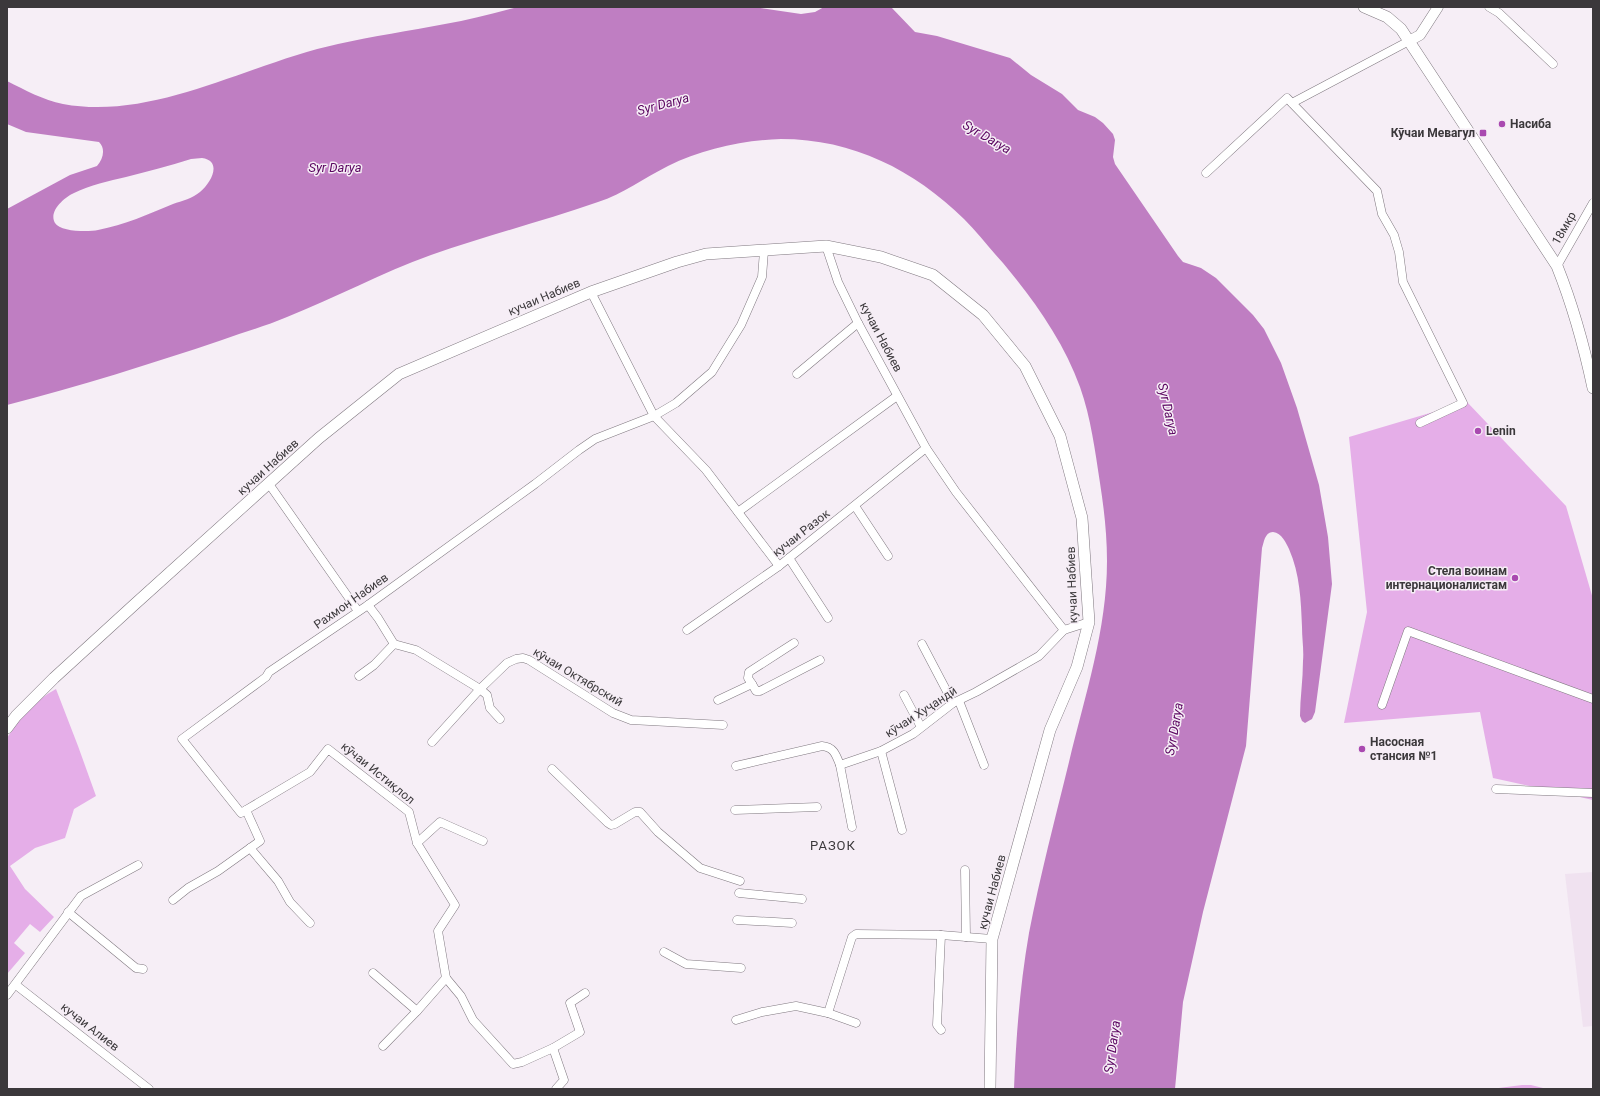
<svg xmlns="http://www.w3.org/2000/svg" width="1600" height="1096" font-family="Roboto,sans-serif">
<style>
.built{fill:#f0e2f0}
.green{fill:#e5aee8}
.water{fill:#bf7ec2;fill-rule:evenodd}
.lines{fill:none;stroke-linecap:round;stroke-linejoin:round}
.minor-casing{stroke:#807980;stroke-width:9}
.tertiary-casing{stroke:#807980;stroke-width:11}
.secondary-casing{stroke:#807980;stroke-width:12}
.minor{stroke:#fff;stroke-width:8}
.tertiary{stroke:#fff;stroke-width:10}
.secondary{stroke:#fff;stroke-width:11}
.poi-dot{fill:#a949b0;stroke:#f6eef6;stroke-width:1.5}
.labels{text-anchor:middle;dominant-baseline:central;stroke-width:3;stroke-linejoin:round;paint-order:stroke}
.poi-label{font-size:12px;font-weight:bold;fill:#3b383b;stroke:#f6eef6;text-anchor:start}
.street-label{font-size:12px;fill:#3b383b;stroke:#f6eef6}
.water-label{font-size:13px;font-style:italic;fill:#5b0661;stroke:#f6eef6}
.neighbourhood-label{font-size:13px;letter-spacing:1px;fill:#3b383b;stroke:#f6eef6}
</style>
<rect width="100%" height="100%" fill="#f6eef6"/>
<path class="built" d="M1593,872V1026L1583,1027L1565,874Z"/>
<g class="green">
<path d="M1467,402L1566,506L1593,599V800L1493,778L1480,712L1344,723L1367,612L1349,437Z"/>
<path d="M56,689L78,746L96,796L74,809L65,838L35,848L10,866L25,889L54,917L40,932L30,924L14,943L25,953L7,974V738C19,719 35,700 56,689Z"/>
<path d="M1522,1085H1531L1547,1089H1491Z"/>
</g>
<path class="water" d="M518,7H753L801,14L815,12L824,7H891L915,32L937,36L1010,58L1031,75L1062,94L1078,110L1095,117L1103,123L1113,134L1115,140L1113,157L1115,164L1178,256L1183,262L1201,268L1216,278L1253,315L1264,329L1281,363L1297,408L1319,485L1328,537L1332,584L1315,712L1312,719L1305,723L1302,721L1300,716C1300,698 1303,680 1303,661C1304,650 1302,639 1302,627C1301,601 1300,574 1289,549C1286,543 1282,533 1273,532C1265,532 1264,542 1262,548L1246,746L1203,912L1183,1002L1175,1089H1014C1016,1037 1020,985 1029,933C1040,876 1055,819 1069,762C1085,695 1107,630 1107,561C1107,534 1104,509 1100,483C1095,451 1091,418 1080,387C1064,342 1034,300 1003,263C990,249 978,233 964,219C914,170 853,139 781,139C743,140 702,149 668,166C644,178 623,194 598,202C543,221 486,236 431,255C381,273 335,298 287,317C266,326 244,332 222,340C151,364 80,386 7,405V209L70,175L97,166C103,159 106,149 99,142L26,132L7,124V81C25,90 43,100 63,104C155,121 249,63 338,44C373,36 409,31 445,24C469,20 494,13 518,7ZM202,158C223,161 211,183 200,192C193,198 182,201 173,204C149,214 124,225 98,230C89,232 60,232 55,223C48,211 65,197 74,193C90,185 109,181 126,177C148,171 169,166 191,159Z"/>
<g class="lines">
<defs>
<g id="minor">
<path d="M1489,7L1499,13L1553,64"/>
<path d="M1292,103L1409,41"/>
<path d="M1206,173L1287,98L1377,191L1382,214L1394,235L1399,252L1403,282L1463,403L1420,423"/>
<path d="M826,246L838,282L858,323L926,448L956,492L1064,630"/>
<path d="M1557,266L1593,203"/>
<path d="M591,292L654,416L706,470L779,566"/>
<path d="M797,374L858,323"/>
<path d="M269,484L358,611"/>
<path d="M855,506L888,556"/>
<path d="M738,512L897,396"/>
<path d="M789,558L828,618"/>
<path d="M368,605L378,618L394,644L416,650L480,689L487,695L490,708L500,719"/>
<path d="M687,630L779,566L926,448"/>
<path d="M922,644L953,703"/>
<path d="M359,676L374,665L394,644"/>
<path d="M752,684L756,691H760L820,660"/>
<path d="M904,695L921,727"/>
<path d="M718,700L752,684L748,678L749,672L794,643"/>
<path d="M959,701L984,765"/>
<path d="M1382,705L1408,631L1593,699"/>
<path d="M432,742L480,689L507,663L516,659L523,658L529,660L613,713L631,720L723,725"/>
<path d="M881,751L902,830"/>
<path d="M840,765L852,827"/>
<path d="M736,766L822,746C834,747 836,755 840,765L881,751L913,734L953,703L976,692L1039,656L1064,630L1089,622"/>
<path d="M552,769L608,823L611,825L615,824L635,812H640L658,832L700,868L740,881"/>
<path d="M1496,789L1593,793"/>
<path d="M246,810L241,813L182,739L266,677L269,672L368,605L535,484L579,450L595,439L654,416L676,403L712,372L741,325L762,277L764,251"/>
<path d="M735,810L817,807"/>
<path d="M417,843L440,822L483,841"/>
<path d="M250,848L278,881L290,902L310,923"/>
<path d="M965,870L966,937"/>
<path d="M739,893L802,899"/>
<path d="M173,900L188,888L218,871L260,841L246,810L310,772L328,749L409,812L417,843L455,905L438,931L446,978L461,996L473,1020L513,1064L522,1062L553,1048L564,1080L556,1089"/>
<path d="M68,912L136,968L143,969"/>
<path d="M737,920L792,923"/>
<path d="M664,952L686,964L741,968"/>
<path d="M373,973L417,1011L446,978"/>
<path d="M16,985L149,1089"/>
<path d="M7,995L81,896L138,865"/>
<path d="M828,1013L856,1023"/>
<path d="M736,1020L762,1012L796,1006L828,1013L852,937L856,934L941,935L992,939"/>
<path d="M941,1030L937,1025L941,935"/>
<path d="M383,1046L417,1011"/>
<path d="M553,1048L580,1032L570,1003L585,993"/>
</g>
<path id="tertiary" d="M1409,41L1420,35L1438,7"/>
<g id="secondary">
<path d="M1364,7L1387,17L1401,29L1557,266C1573,306 1584,346 1593,388"/>
<path d="M7,728L16,716L54,678L135,604L319,438L399,374L591,292L677,262L706,254L826,246L881,257L933,275L983,315L1025,366L1060,436L1082,518L1089,622L1077,667L1050,730L992,939L990,1089"/>
</g>
</defs>
<use href="#minor" class="minor-casing"/>
<use href="#tertiary" class="tertiary-casing"/>
<use href="#secondary" class="secondary-casing"/>
<use href="#minor" class="minor"/>
<use href="#tertiary" class="tertiary"/>
<use href="#secondary" class="secondary"/>
</g>
<g class="poi-dot">
<circle cx="1502" cy="124" r="4"/>
<rect x="1479" y="129" width="8" height="8" rx="2"/>
<circle cx="1478" cy="431" r="4"/>
<circle cx="1515" cy="578" r="4"/>
<circle cx="1362" cy="749" r="4"/>
</g>
<g class="labels">
<g class="poi-label">
<text x="1510" y="124">Насиба</text>
<text x="1475" y="133" text-anchor="end">Кӯчаи Мевагул</text>
<text x="1486" y="431">Lenin</text>
<text x="1507" y="571" text-anchor="end">Стела воинам<tspan x="1507" dy="14">интернационалистам</tspan></text>
<text x="1370" y="742">Насосная<tspan x="1370" dy="14">стансия №1</tspan></text>
</g>
<g class="street-label">
<text transform="translate(1564 228) rotate(-60)">18мкр</text>
<text transform="translate(544 297) rotate(-23)">кучаи Набиев</text>
<text transform="translate(881 337) rotate(62)">кучаи Набиев</text>
<text transform="translate(268 467) rotate(-42)">кучаи Набиев</text>
<text transform="translate(801 533) rotate(-38)">кучаи Разок</text>
<text transform="translate(1072 585) rotate(-92)">кучаи Набиев</text>
<text transform="translate(351 601) rotate(-35)">Рахмон Набиев</text>
<text transform="translate(578 677) rotate(31)">кӯчаи Октябрский</text>
<text transform="translate(921 712) rotate(-33)">кӯчаи Хуҷандӣ</text>
<text transform="translate(378 773) rotate(39)">кӯчаи Истиқлол</text>
<text transform="translate(992 892) rotate(-75)">кучаи Набиев</text>
<text transform="translate(90 1027) rotate(38)">кучаи Алиев</text>
</g>
<g class="water-label">
<text transform="translate(663 104) rotate(-15)">Syr Darya</text>
<text transform="translate(987 137) rotate(30)">Syr Darya</text>
<text x="335" y="167">Syr Darya</text>
<text transform="translate(1168 409) rotate(77)">Syr Darya</text>
<text transform="translate(1174 729) rotate(-80)">Syr Darya</text>
<text transform="translate(1112 1047) rotate(-82)">Syr Darya</text>
</g>
<g class="neighbourhood-label">
<text x="833" y="845">РАЗОК</text>
</g>
</g>
<rect width="1600" height="1096" fill="none" stroke="#3b383b" stroke-width="16"/>
</svg>
